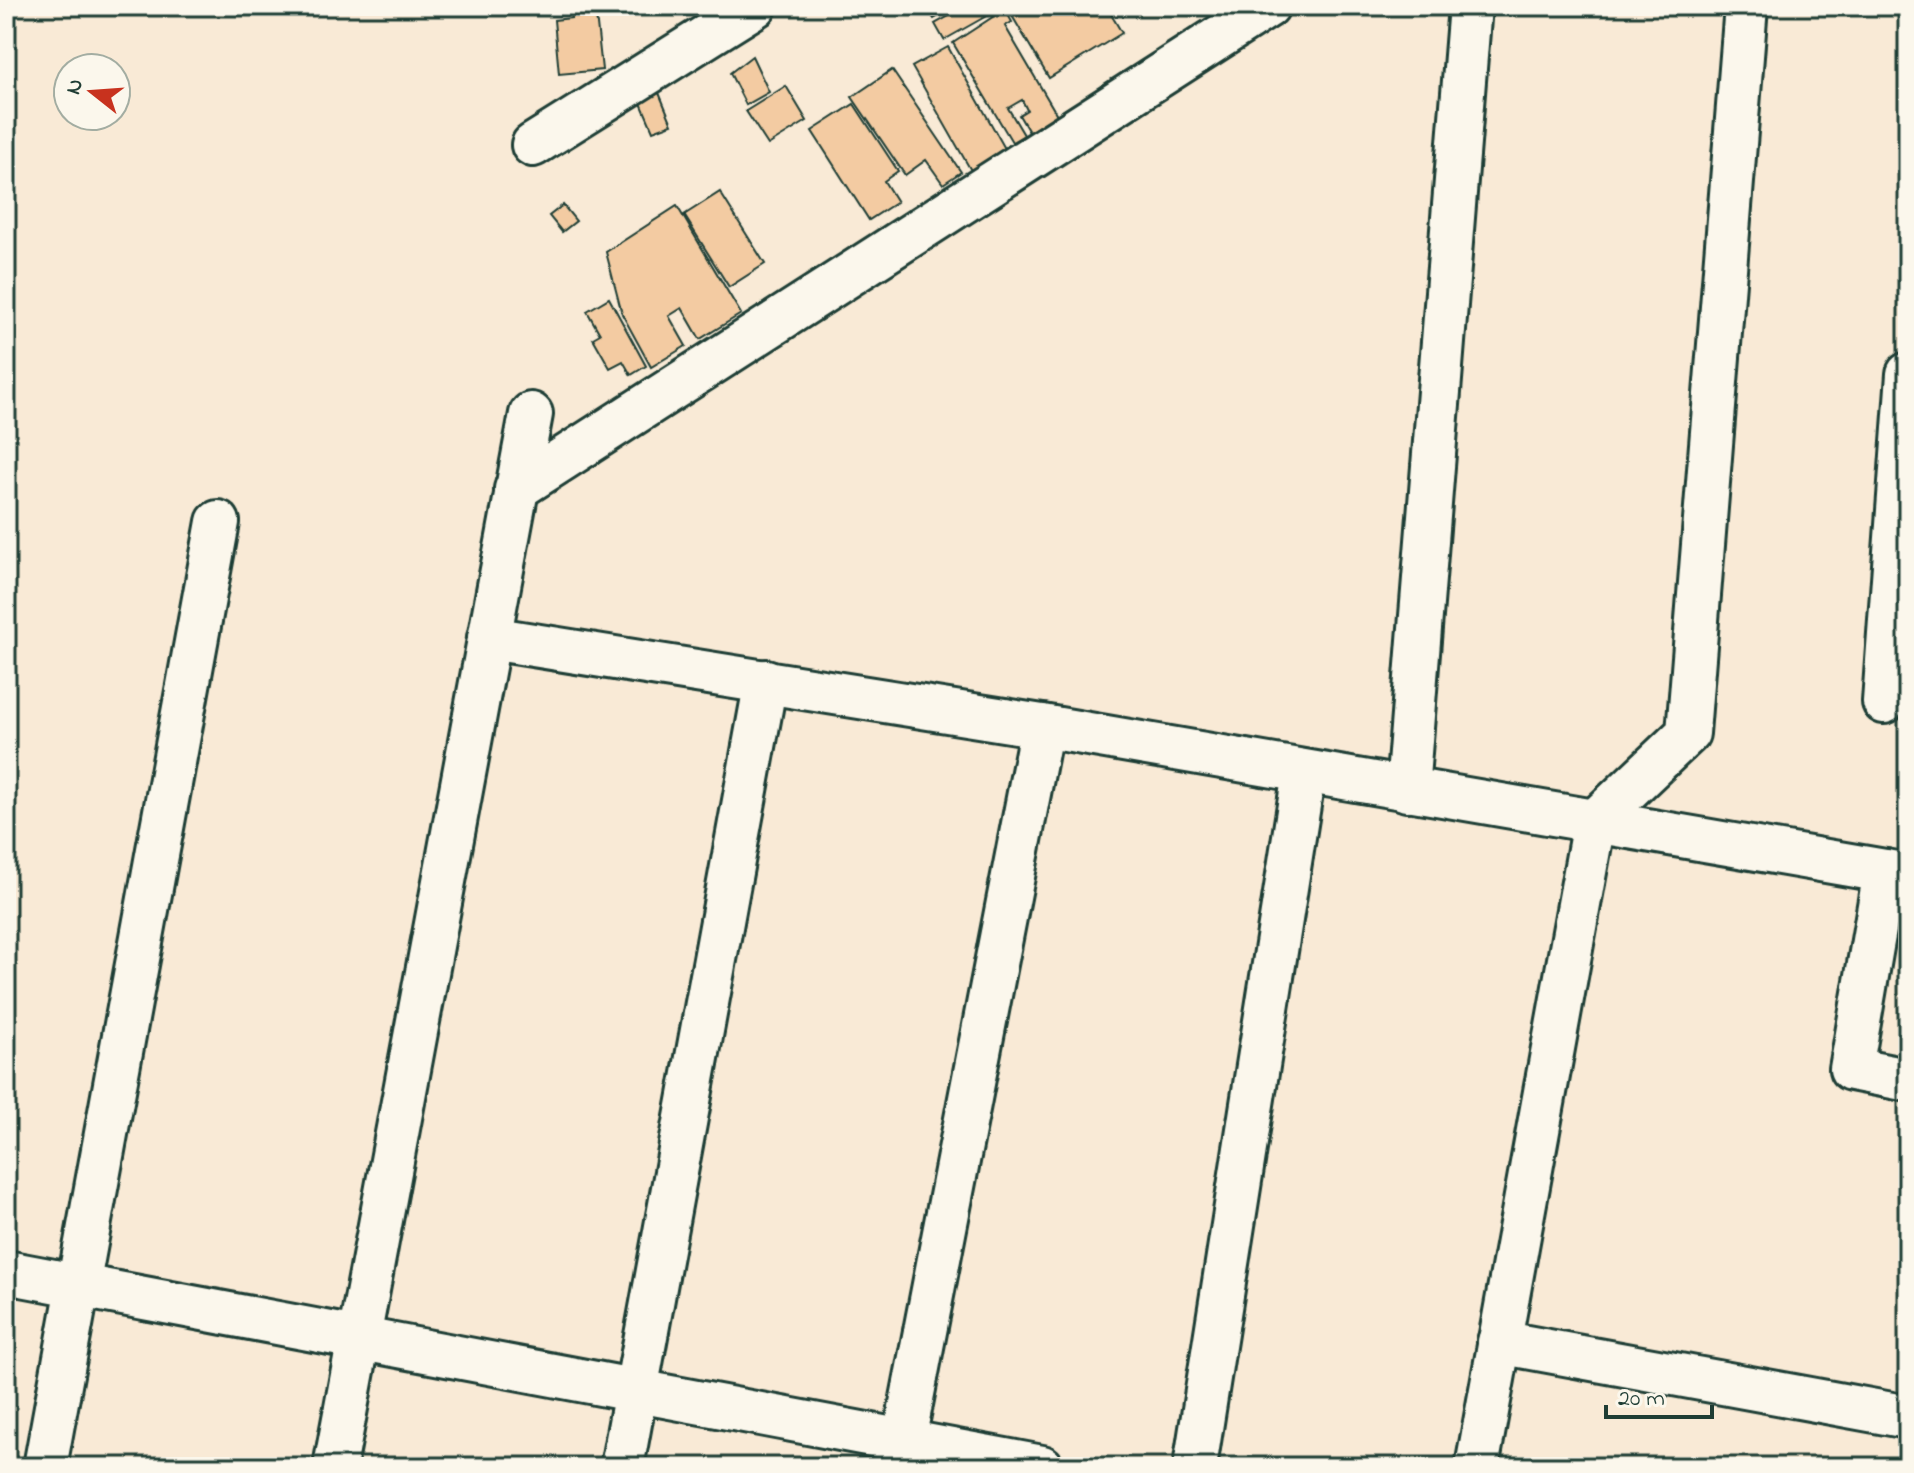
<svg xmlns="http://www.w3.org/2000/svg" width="1914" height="1473" font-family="'Indie Flower',sans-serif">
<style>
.building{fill:#f3cba2;stroke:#1f3d34;stroke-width:2}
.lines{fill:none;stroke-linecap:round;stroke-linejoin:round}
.minor-casing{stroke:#1f3d34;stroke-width:48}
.minor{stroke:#fbf7ec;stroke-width:42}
</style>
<rect width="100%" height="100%" fill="#f9ead6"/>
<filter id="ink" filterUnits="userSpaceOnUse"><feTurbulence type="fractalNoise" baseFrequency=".0125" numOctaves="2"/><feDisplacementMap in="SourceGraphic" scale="16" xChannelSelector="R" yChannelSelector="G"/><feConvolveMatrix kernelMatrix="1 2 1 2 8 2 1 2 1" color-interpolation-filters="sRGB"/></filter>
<g filter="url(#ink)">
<g class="building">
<path d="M570,6H595L602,70L559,74L554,20L571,18Z"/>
<path d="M926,6H949L951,9L934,19Z"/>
<path d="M967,6H985L990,14L944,40L935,24Z"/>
<path d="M1012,6H1106L1122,33L1049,78L1008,9Z"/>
<path d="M1005,9L1012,22L1005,26L1057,115L1029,132L1019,115L1027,110L1022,100L1008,108L1024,135L1012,142L953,43Z"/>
<path d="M948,47L1008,154L973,174L912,67Z"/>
<path d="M752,56L769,92L746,105L730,73Z"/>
<path d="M892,70L961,172L943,184L926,160L905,175L852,97Z"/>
<path d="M786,86L807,121L768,145L746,111Z"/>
<path d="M657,88L672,124L653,131L638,96Z"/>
<path d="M854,104L898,171L884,181L897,202L869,220L812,131Z"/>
<path d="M720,192L765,264L729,287L684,215Z"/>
<path d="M563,205L576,221L562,232L549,216Z"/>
<path d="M677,206L741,314L700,339L682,308L669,316L686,346L651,367L622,314L606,252Z"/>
<path d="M609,298L646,366L631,375L623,361L610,368L593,338L600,334L587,311Z"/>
</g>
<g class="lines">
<defs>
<g id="minor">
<path d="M533,145L755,6"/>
<path d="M516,489L1268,6"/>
<path d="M489,638L1042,726L1908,875"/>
<path d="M1884,702L1908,374"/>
<path d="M1407,790L1470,6"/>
<path d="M1885,871L1851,1069L1908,1080"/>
<path d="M6,1272L1042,1467"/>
<path d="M1499,1342L1908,1417"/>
<path d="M899,1466L1042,726"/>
<path d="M45,1467L218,522"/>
<path d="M335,1467L531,414"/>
<path d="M622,1467L766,681"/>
<path d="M1195,1467L1304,773"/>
<path d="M1477,1467L1594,822L1688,733L1746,6"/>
</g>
</defs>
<use href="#minor" class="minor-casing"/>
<use href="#minor" class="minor"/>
</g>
</g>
<rect width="1914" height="1473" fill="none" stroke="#fbf7ec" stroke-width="32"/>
<rect x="16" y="16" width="1882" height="1441" fill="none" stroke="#1f3d34" stroke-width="3" filter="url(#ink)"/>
<g transform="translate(92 92) rotate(287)"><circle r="38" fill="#fbf7ec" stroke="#a3ada2" stroke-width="2"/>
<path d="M0-6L14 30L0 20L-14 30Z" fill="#c8321e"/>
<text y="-12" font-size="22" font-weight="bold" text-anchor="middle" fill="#1f3d34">N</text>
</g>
<path d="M1606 1405v12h106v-12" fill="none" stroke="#1f3d34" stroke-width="4"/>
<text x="1618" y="1405" font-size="24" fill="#1f3d34" stroke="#fbf7ec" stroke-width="6" paint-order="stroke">20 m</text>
</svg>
